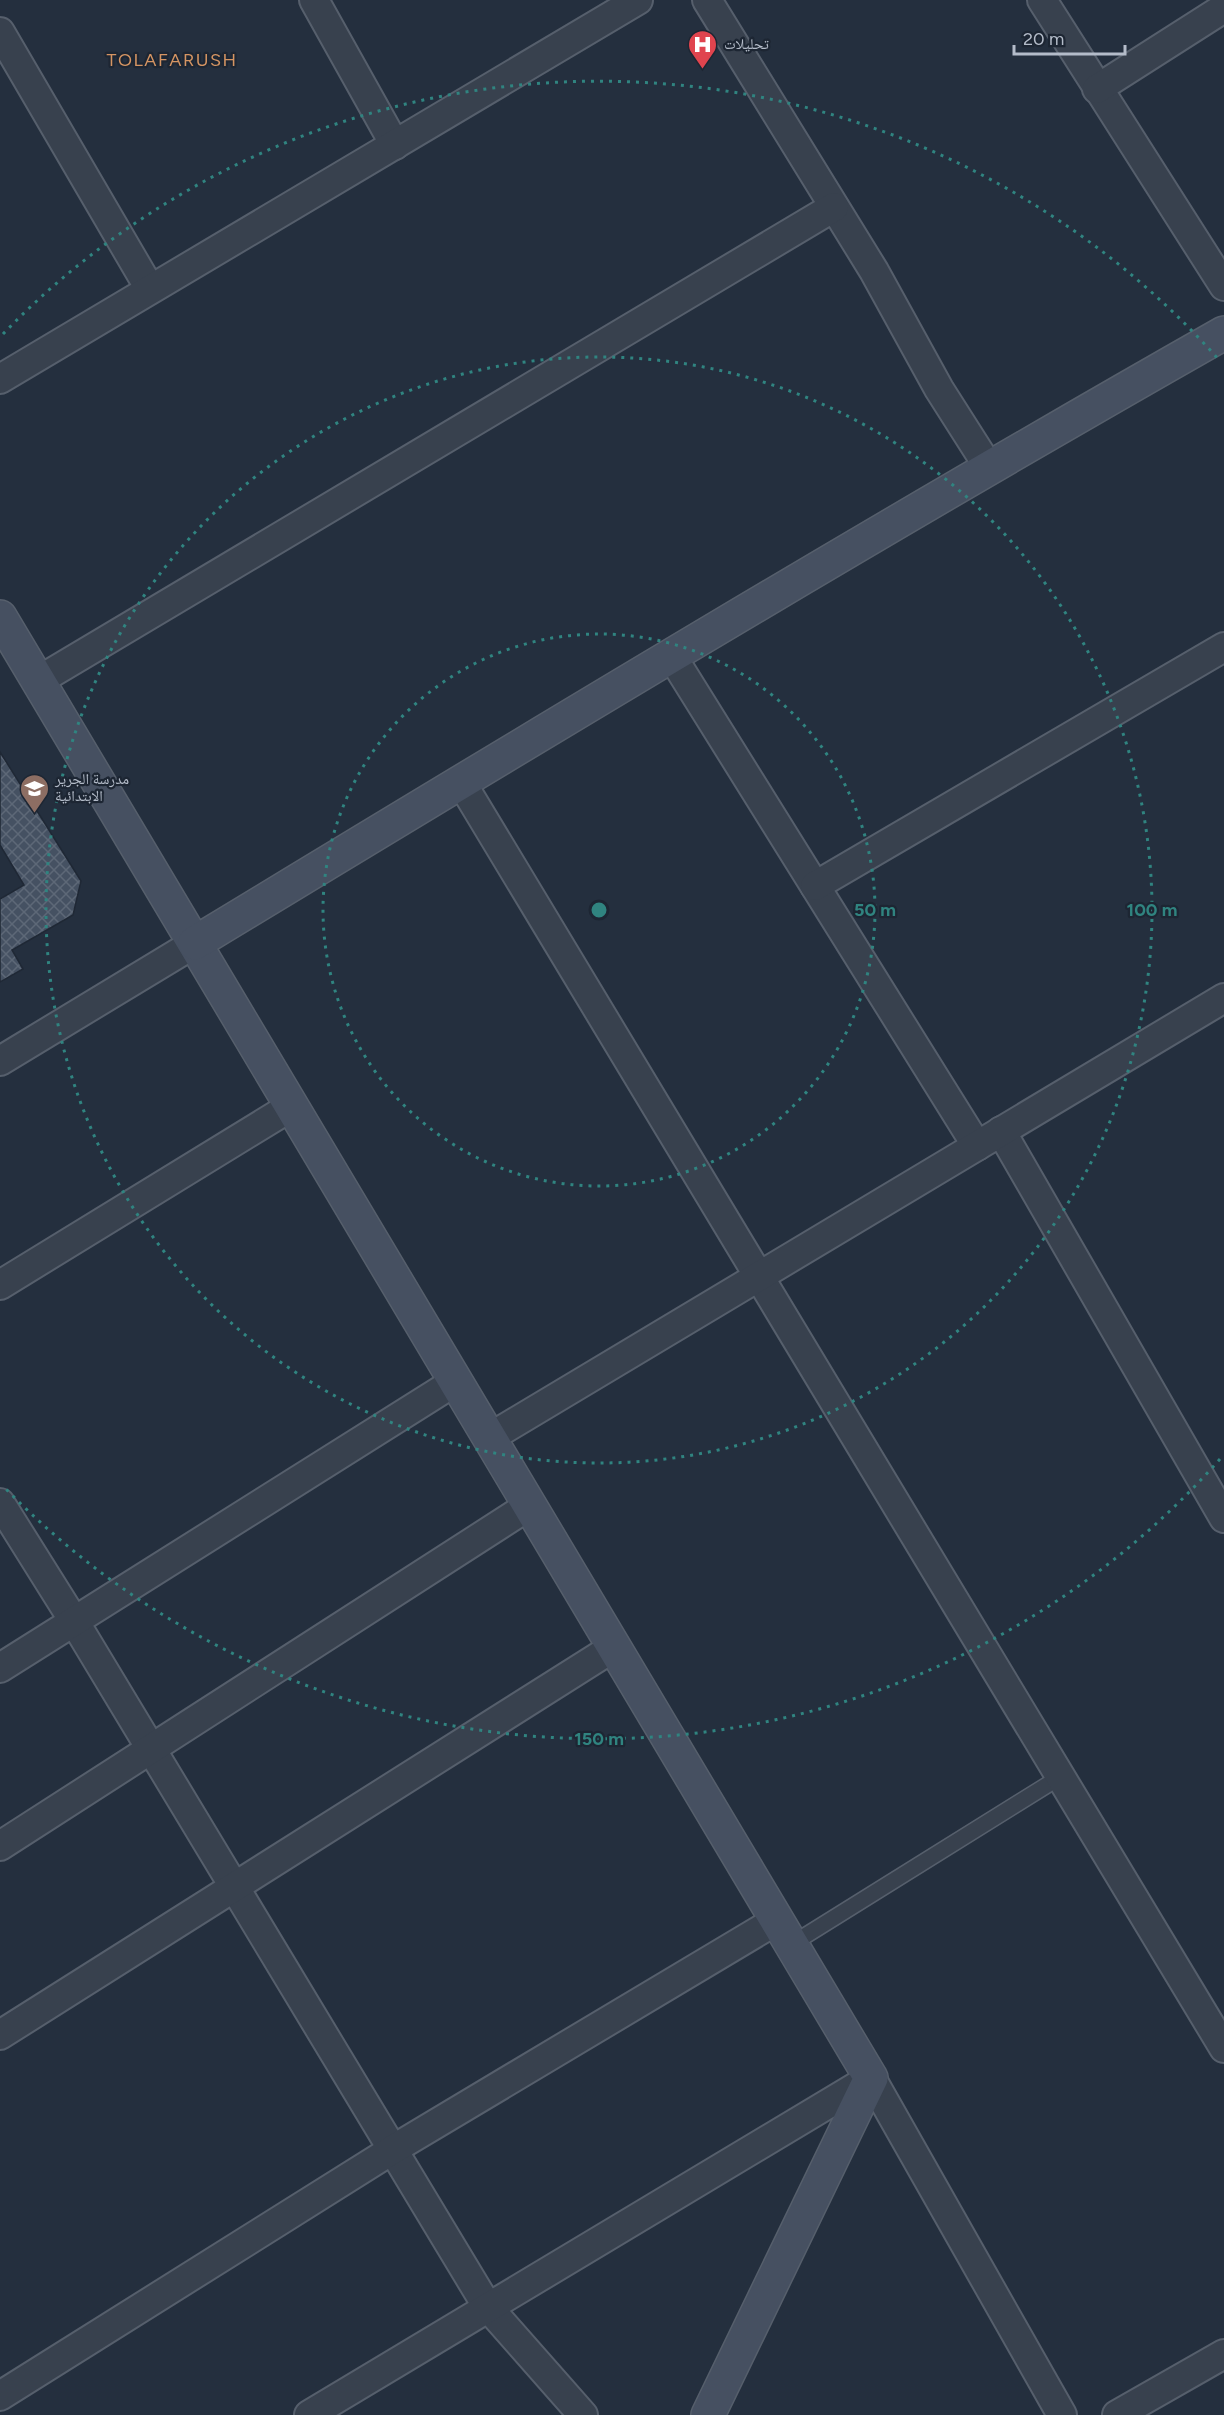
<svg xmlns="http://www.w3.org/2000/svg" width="1224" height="2415" font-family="Figtree,'Noto Naskh Arabic',sans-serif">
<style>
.building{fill:url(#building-cross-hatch);stroke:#1f2835;stroke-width:1.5}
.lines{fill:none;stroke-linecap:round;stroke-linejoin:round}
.lane-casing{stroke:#565f6c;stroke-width:18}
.street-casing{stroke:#565f6c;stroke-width:32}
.secondary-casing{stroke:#565f6c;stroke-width:36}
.lane{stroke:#38414e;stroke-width:15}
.street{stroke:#38414e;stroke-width:28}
.secondary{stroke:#465061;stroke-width:33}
.ring{fill:none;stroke:#308480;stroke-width:3;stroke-dasharray:3 6}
.labels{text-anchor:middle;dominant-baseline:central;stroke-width:4.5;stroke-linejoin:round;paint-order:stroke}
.poi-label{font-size:15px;fill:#b4bcc9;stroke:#1d2633;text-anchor:start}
.quarter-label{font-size:18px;letter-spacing:1.5px;fill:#d59563;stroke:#1d2633}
.centre{fill:#308480;stroke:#1d2633;stroke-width:3}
.ring-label{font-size:18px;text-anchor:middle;font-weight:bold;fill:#308480;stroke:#1d2633;stroke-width:4.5;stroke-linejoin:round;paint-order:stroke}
</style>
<defs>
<pattern id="building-cross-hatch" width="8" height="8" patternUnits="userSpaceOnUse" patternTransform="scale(1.5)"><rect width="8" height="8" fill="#455162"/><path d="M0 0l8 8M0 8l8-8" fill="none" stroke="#5d6877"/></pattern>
</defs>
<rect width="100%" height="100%" fill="#242f3e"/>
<path class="building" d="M0,752L81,881L73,915L12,950L23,969L0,982V899L24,885L0,845Z"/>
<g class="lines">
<defs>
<path id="lane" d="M792,1944L1060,1777"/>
<g id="street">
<path d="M314,0L395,145"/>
<path d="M707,0L874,271L939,389L988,466"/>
<path d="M1042,0L1224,286"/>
<path d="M0,32L150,289"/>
<path d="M1097,89L1224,8"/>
<path d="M0,379L638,0"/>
<path d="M671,655L977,1146"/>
<path d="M38,681L834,207"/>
<path d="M461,782L1224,2048"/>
<path d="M815,886L1224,647"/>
<path d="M0,1061L195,943"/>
<path d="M1001,1131L1224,1518"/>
<path d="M0,1285L292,1106"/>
<path d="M489,1438L1224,998"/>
<path d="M0,1503L74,1621L487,2306L583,2415"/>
<path d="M0,1668L456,1381"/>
<path d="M0,1846L530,1505"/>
<path d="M0,2035L614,1647"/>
<path d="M0,2396L392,2150L777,1920"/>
<path d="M309,2415L871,2078L1062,2415"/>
<path d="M1117,2415L1224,2354"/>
</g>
<g id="secondary">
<path d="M0,617L871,2078L708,2415"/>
<path d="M195,943C536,736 877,530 1224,333"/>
</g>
</defs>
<use href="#lane" class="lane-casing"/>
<use href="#street" class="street-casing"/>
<use href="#secondary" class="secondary-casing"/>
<use href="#lane" class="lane"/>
<use href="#street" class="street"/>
<use href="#secondary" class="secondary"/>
</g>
<g class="ring">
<circle cx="599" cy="910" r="276"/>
<circle cx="599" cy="910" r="553"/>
<path d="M1220 1459A829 829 0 0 1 3 1486M3 334A829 829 0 0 1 1220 361"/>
</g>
<defs>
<symbol id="hospital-pin" viewBox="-11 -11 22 30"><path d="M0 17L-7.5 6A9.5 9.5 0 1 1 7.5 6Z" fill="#e0444e" stroke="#1d2633"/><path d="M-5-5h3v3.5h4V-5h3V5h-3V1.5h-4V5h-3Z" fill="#fff"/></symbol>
<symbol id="school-pin" viewBox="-11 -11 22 30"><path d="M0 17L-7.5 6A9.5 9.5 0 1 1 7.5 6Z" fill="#8d6e63" stroke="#1d2633"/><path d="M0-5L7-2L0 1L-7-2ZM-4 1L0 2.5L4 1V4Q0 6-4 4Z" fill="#fff"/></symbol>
</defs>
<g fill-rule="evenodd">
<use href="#hospital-pin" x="686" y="28" width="33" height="45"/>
<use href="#school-pin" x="18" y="772" width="33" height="45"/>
</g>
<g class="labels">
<g class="poi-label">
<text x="724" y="44">تحلیلات</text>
<text x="55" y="779">مدرسة الجرير<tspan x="55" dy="17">الابتدائية</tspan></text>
</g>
<g class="quarter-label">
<text x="172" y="60">TOLAFARUSH</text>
</g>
</g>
<circle cx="599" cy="910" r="9" class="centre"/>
<g class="ring-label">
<text x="875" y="916">50 m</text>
<text x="1152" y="916">100 m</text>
<text x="599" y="1745">150 m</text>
</g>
<path d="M1014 45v9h111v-9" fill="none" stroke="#b4bcc9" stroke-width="3"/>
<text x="1023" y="45" font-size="18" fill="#b4bcc9" stroke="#1d2633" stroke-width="4.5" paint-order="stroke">20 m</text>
</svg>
